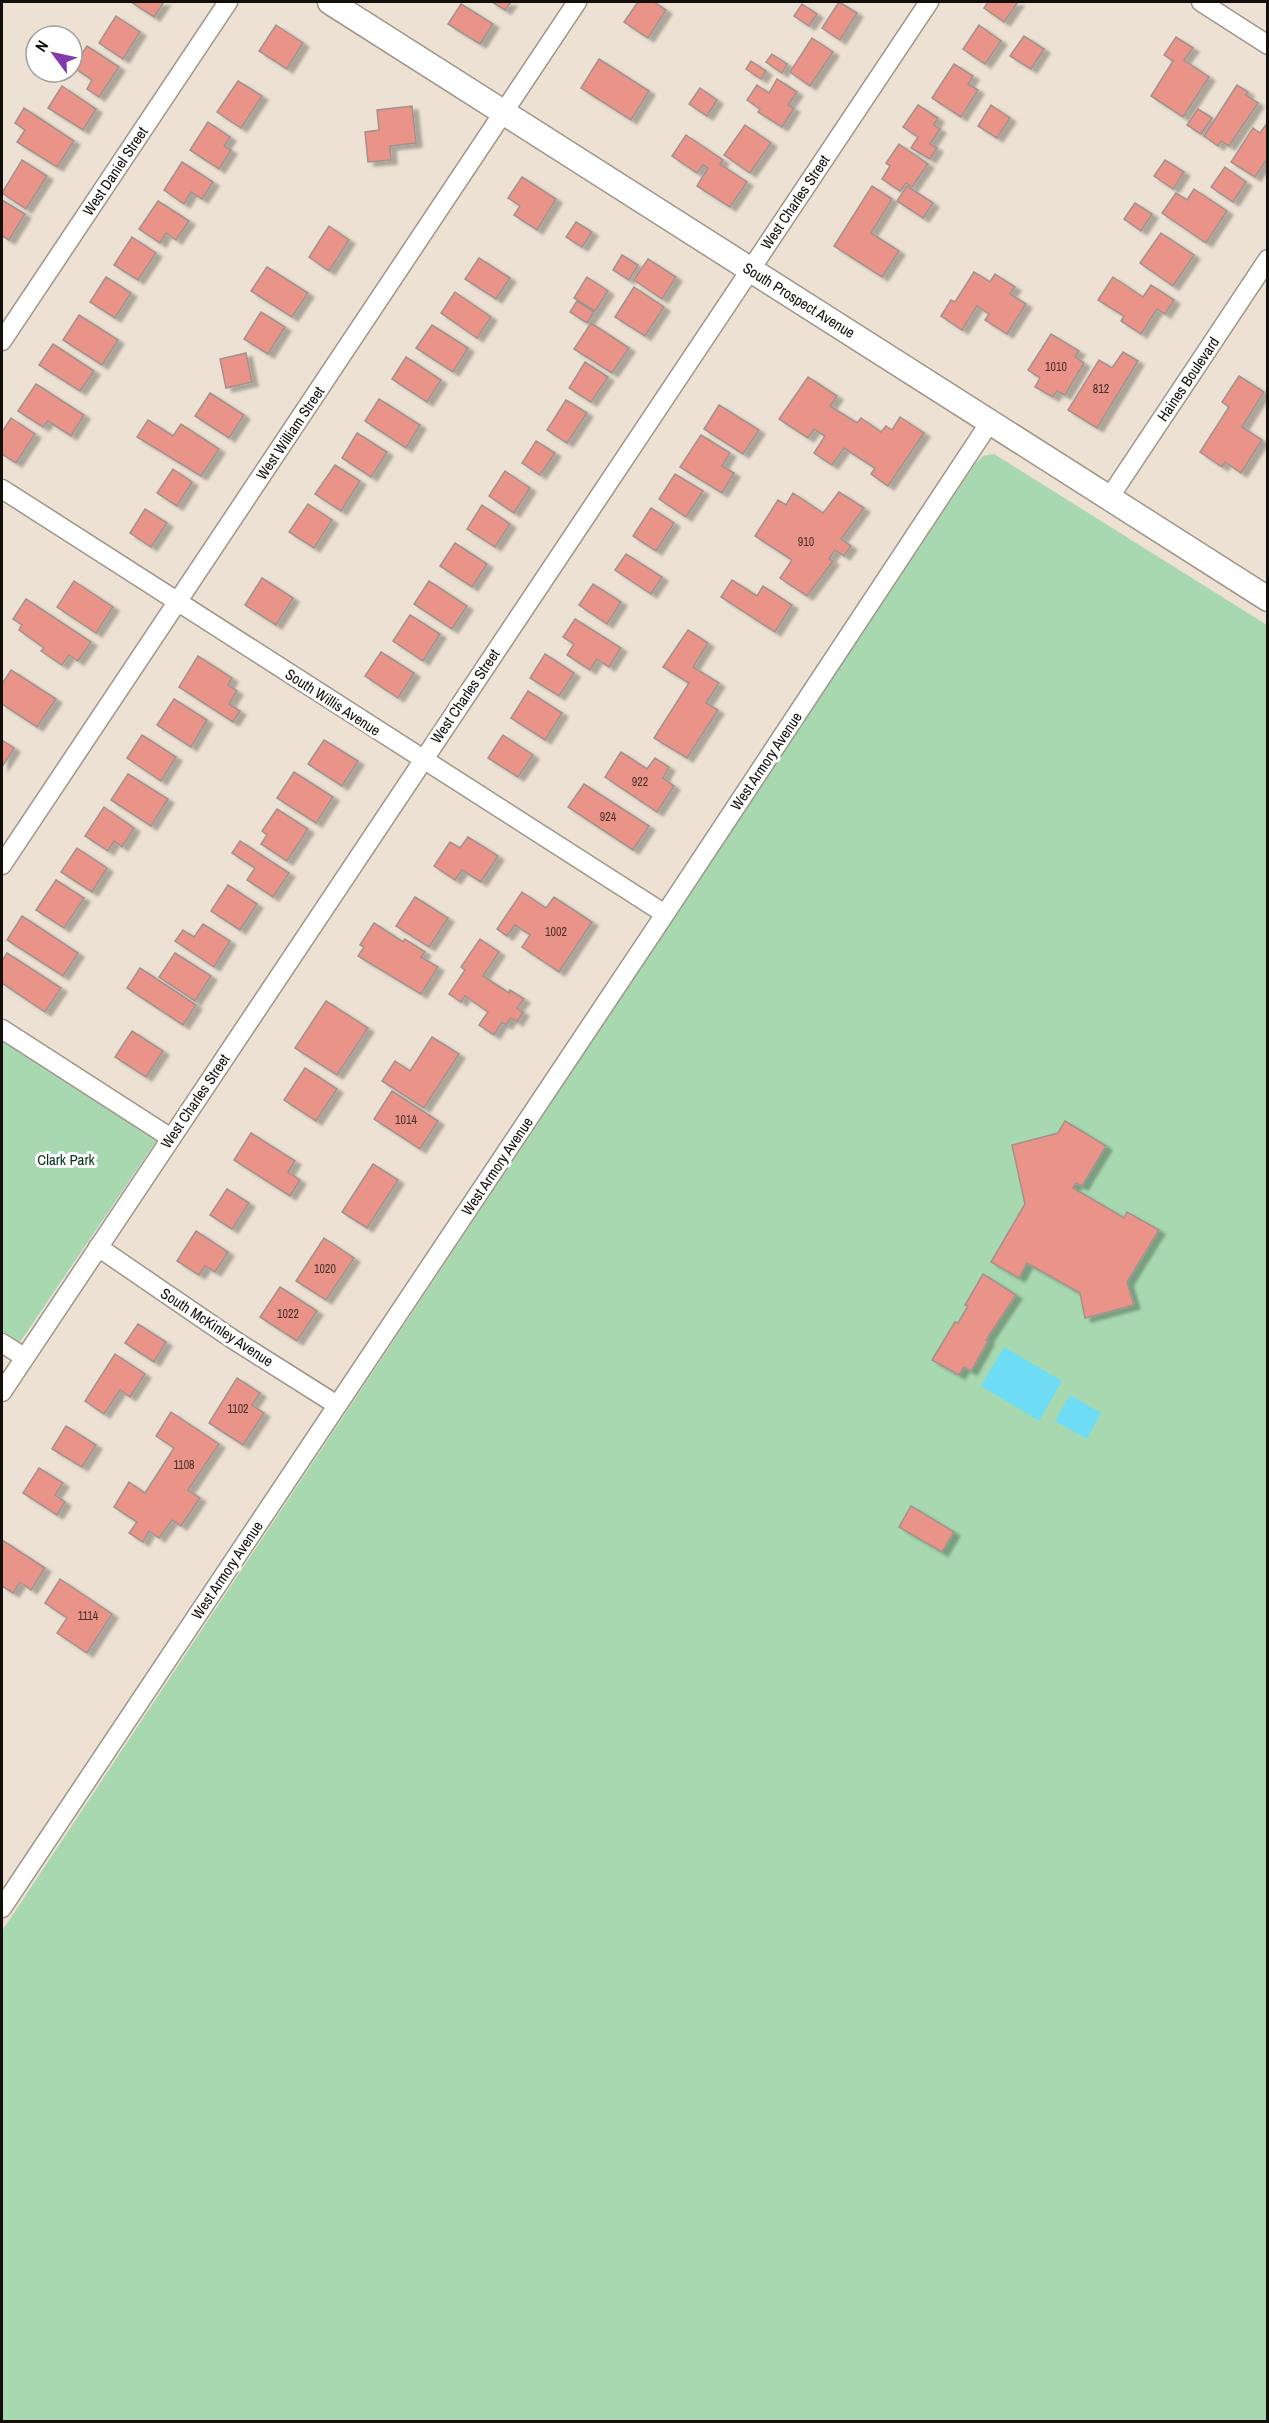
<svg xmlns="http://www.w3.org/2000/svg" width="1269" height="2423" font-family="'Archivo Narrow',sans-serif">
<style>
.green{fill:#a7d8af}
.water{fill:#6ddcf4}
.building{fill:#ea9489;stroke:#a3918e;stroke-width:1.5;filter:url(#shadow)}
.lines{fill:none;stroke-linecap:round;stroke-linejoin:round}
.street-casing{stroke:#a09588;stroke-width:21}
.secondary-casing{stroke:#a09588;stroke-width:27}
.street{stroke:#fff;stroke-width:18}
.secondary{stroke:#fff;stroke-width:24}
.labels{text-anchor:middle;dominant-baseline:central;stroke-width:6;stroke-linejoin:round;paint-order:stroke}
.number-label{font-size:12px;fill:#49302a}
.street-label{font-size:15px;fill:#130f0a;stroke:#fff}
.park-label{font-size:15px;fill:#003411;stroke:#fff}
</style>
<defs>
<filter id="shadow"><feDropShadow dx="6" dy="4" stdDeviation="1.5" flood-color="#0004"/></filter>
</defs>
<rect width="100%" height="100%" fill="#ece1d2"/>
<g class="green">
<path d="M994,454L1267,625V2421L2,2422V1931L975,464L983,456Z"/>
<path d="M2,1040L157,1140L20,1342L2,1331Z"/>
</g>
<g class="water">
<path d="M1004,1347L1062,1381L1039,1421L981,1386Z"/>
<path d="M1070,1395L1101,1413L1087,1439L1055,1421Z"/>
</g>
<g class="building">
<path d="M131,2H164L154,17Z"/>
<path d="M492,2H511L505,10Z"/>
<path d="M638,2H654L666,10L648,38L624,22Z"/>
<path d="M839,2L857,13L840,40L822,28Z"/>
<path d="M988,2H1018L1004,22L984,8Z"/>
<path d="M461,4L493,24L480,44L448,24Z"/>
<path d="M802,4L817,14L809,26L794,16Z"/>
<path d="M116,16L140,32L123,59L99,43Z"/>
<path d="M276,25L303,43L287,69L259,51Z"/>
<path d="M979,25L1001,41L985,64L963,49Z"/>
<path d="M1024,36L1044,49L1031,69L1010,56Z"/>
<path d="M1176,37L1193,48L1184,60L1209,77L1183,117L1151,96L1173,61L1164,55Z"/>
<path d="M812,38L833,52L810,86L790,72Z"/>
<path d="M87,46L119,67L99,97L87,89L92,80L73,67Z"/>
<path d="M772,54L787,64L782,73L766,62Z"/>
<path d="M599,59L649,91L631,120L581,88Z"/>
<path d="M751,61L766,71L761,79L746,69Z"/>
<path d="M954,64L973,76L968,84L978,90L961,117L932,98Z"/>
<path d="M777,79L797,92L788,105L794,108L782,127L758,112L760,109L747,100L757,85L769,93Z"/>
<path d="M238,81L262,96L241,128L217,112Z"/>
<path d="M1237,85L1248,92L1246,95L1258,103L1229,146L1221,141L1218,146L1204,136Z"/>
<path d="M62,86L96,109L83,130L48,108Z"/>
<path d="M700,88L717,100L707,116L689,104Z"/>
<path d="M918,105L938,118L934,125L940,129L930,144L937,148L930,159L911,148L918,137L903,127Z"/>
<path d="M991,105L1010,118L997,138L978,126Z"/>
<path d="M412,106L416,143L390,146L391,160L368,162L365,132L379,130L377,110Z"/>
<path d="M24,108L74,141L57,167L17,142L25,130L15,123Z"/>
<path d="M1198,109L1212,118L1201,134L1187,125Z"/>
<path d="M208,122L230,137L224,146L231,150L219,169L190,150Z"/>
<path d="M1268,122V158L1255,177L1231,162L1253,128L1260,133Z"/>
<path d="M745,125L771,143L750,173L724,155Z"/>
<path d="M686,135L723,160L720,164L747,182L730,207L697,186L708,168L703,165L697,173L672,156Z"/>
<path d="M899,144L928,164L912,187L906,183L900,191L882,179L890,166L886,163Z"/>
<path d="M22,160L47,176L26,209L2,193Z"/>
<path d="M1165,160L1184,172L1173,189L1154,176Z"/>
<path d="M182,162L213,182L202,199L191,192L184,204L164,190Z"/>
<path d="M1225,167L1246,182L1233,202L1211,187Z"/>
<path d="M522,177L556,199L537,230L514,215L520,206L508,198Z"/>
<path d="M872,186L892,199L871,233L899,251L882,277L834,246Z"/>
<path d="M907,186L933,203L923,218L897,201Z"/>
<path d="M1194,189L1227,211L1206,243L1162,213L1176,193L1187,200Z"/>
<path d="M2,200L25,214L9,240L2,236Z"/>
<path d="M158,201L189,221L176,240L166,233L160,243L139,229Z"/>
<path d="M1135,203L1152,214L1141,231L1124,219Z"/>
<path d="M576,222L592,232L582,247L566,237Z"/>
<path d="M329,226L349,240L329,271L309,257Z"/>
<path d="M1161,233L1194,255L1173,286L1140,263Z"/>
<path d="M132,237L156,253L138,280L114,265Z"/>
<path d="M622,255L638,265L629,280L613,270Z"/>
<path d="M479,258L510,278L496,299L465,279Z"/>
<path d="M648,259L676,277L662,299L634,280Z"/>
<path d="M267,267L308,293L292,317L251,291Z"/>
<path d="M974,272L990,282L995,274L1015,287L1010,294L1026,304L1007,334L985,320L989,314L977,306L962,330L941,316L951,300L955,302Z"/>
<path d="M106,277L131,293L115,318L90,302Z"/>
<path d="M587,277L608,291L595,311L574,298Z"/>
<path d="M1113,277L1143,297L1151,285L1174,300L1165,314L1157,309L1141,334L1121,321L1124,316L1098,300Z"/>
<path d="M634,287L664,307L645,336L615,317Z"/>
<path d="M455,292L491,317L477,338L441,313Z"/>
<path d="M577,301L594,312L587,323L570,312Z"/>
<path d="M261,312L285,327L268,354L244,339Z"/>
<path d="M79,315L118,340L102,365L63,340Z"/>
<path d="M591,323L629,348L612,373L574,349Z"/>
<path d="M432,325L468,348L453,372L416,348Z"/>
<path d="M1051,334L1079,351L1075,357L1084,363L1065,395L1057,391L1053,397L1035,387L1040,378L1028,370Z"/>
<path d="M53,344L94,371L80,391L39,365Z"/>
<path d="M1123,352L1138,361L1097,428L1068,410L1099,360L1112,368Z"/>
<path d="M246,353L252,382L226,388L220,359Z"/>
<path d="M406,357L441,380L427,402L392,379Z"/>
<path d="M585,362L608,377L591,402L569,388Z"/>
<path d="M1239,376L1264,392L1242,427L1262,440L1241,473L1225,462L1222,467L1200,452L1229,407L1222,402Z"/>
<path d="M808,377L837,396L830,406L857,423L861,418L881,432L886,426L892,430L900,417L924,433L888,486L871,474L875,468L844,448L832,465L814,453L825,436L814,429L808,438L779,419Z"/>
<path d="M36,384L84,415L71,436L48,421L43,427L18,411Z"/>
<path d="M210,393L244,415L229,438L195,416Z"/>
<path d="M379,399L420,425L406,448L365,421Z"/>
<path d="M566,400L587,413L567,443L547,430Z"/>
<path d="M719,405L759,430L743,454L704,429Z"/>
<path d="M11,418L35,434L16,463L2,454V432Z"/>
<path d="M148,420L173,436L181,424L219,449L201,476L137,437Z"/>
<path d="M357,433L387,452L371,477L342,458Z"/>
<path d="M701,435L730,453L722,466L734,473L722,493L680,467Z"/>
<path d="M536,441L555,453L540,475L522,463Z"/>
<path d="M335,465L360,481L341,511L315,494Z"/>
<path d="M173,469L192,482L177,506L157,493Z"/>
<path d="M505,471L530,488L514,513L489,496Z"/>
<path d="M675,474L703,491L686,517L659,499Z"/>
<path d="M839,492L864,508L841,539L851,546L844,556L835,550L829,559L833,561L807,596L780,578L792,560L755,536L778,500L786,505L793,493L823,513Z"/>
<path d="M308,504L332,520L314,548L289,532Z"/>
<path d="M482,505L510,524L495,547L467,529Z"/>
<path d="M651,508L674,523L656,551L633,536Z"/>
<path d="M145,509L167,523L151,547L130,533Z"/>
<path d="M455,543L487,564L472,587L440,566Z"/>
<path d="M626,554L662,577L651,594L615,570Z"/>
<path d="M262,578L293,598L276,625L245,605Z"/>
<path d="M732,580L757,596L763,586L792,605L775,632L721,597Z"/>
<path d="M74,581L113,607L96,633L57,607Z"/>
<path d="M429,581L467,606L452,629L414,604Z"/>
<path d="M593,584L621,602L607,624L579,605Z"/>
<path d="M26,599L91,642L78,661L69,655L62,665L41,651L44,648L19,630L22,625L13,619Z"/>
<path d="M410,615L440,634L423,661L393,641Z"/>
<path d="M575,619L621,648L609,667L597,659L590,670L567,655L574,644L563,637Z"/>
<path d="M688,630L708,643L693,667L719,683L706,703L718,710L687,758L654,738L689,683L663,667Z"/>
<path d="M381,652L414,673L398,698L365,676Z"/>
<path d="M545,654L574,673L559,696L530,678Z"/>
<path d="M198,656L232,678L228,685L237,691L229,704L240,711L233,722L179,687Z"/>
<path d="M11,670L56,699L37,727L2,704V684Z"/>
<path d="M528,691L562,713L545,740L511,718Z"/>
<path d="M174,699L207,720L191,747L157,725Z"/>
<path d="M142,735L176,757L161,781L127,758Z"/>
<path d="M503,735L533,755L518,777L488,758Z"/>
<path d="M2,740L14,748L2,767Z"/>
<path d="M324,740L358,761L342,786L308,764Z"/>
<path d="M621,752L647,769L655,758L669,767L663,778L674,786L657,812L605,777Z"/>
<path d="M294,772L333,797L316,823L277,798Z"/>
<path d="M128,774L168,799L151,826L111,800Z"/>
<path d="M584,784L649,826L633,850L568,807Z"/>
<path d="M104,807L134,828L122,847L114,841L108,851L85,836Z"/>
<path d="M277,809L308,829L287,861L261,844L267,835L262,831Z"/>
<path d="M468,837L498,856L481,882L462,870L455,880L434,866L450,842L460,848Z"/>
<path d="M240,841L289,873L273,897L247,880L255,868L232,853Z"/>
<path d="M77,848L107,868L92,892L61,872Z"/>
<path d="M56,880L84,898L64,928L36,910Z"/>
<path d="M228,885L257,904L240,930L211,911Z"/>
<path d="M522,892L546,908L554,897L592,922L559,972L522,947L530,935L515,925L507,936L497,929Z"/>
<path d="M415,897L448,918L429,947L396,926Z"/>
<path d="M22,916L78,953L63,976L7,940Z"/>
<path d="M374,923L403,942L405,939L425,952L421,957L438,967L421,994L358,956L364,947L360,945Z"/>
<path d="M203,924L230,941L214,967L175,941L183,930L194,937Z"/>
<path d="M480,939L499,952L483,976L509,993L510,990L524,999L517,1008L523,1012L517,1022L511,1018L506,1025L502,1022L494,1035L479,1025L488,1012L465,996L461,1002L449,994L465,970L461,967Z"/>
<path d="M7,953L61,988L45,1012L2,983V961Z"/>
<path d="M175,953L211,976L195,1001L159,977Z"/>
<path d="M140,968L196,1005L183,1025L127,988Z"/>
<path d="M326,1001L368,1028L337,1075L295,1048Z"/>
<path d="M132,1031L163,1051L146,1077L115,1057Z"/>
<path d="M432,1037L459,1054L424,1108L382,1081L395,1061L410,1071Z"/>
<path d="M305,1068L337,1089L316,1121L284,1100Z"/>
<path d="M392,1091L438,1121L420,1149L374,1119Z"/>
<path d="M1065,1121L1106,1146L1082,1186L1076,1183L1073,1188L1124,1218L1127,1212L1159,1230L1127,1282L1134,1305L1085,1318L1080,1293L1027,1263L1019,1278L991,1262L1025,1204L1012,1145L1058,1133Z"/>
<path d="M251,1133L295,1161L288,1172L300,1180L290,1196L234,1160Z"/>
<path d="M373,1164L398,1180L367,1228L342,1212Z"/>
<path d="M227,1189L249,1203L232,1229L210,1215Z"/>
<path d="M196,1231L228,1252L215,1272L205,1266L199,1275L177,1261Z"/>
<path d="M324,1238L354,1258L326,1300L296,1281Z"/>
<path d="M983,1274L1016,1295L986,1340L988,1341L971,1371L964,1367L959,1375L932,1360L955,1322L958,1323L968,1306L965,1305Z"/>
<path d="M280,1287L317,1311L297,1341L260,1317Z"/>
<path d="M138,1324L166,1342L154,1362L125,1343Z"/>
<path d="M115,1354L145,1374L130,1397L120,1390L104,1414L85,1401Z"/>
<path d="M237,1378L260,1393L252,1405L264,1413L243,1445L209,1423Z"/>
<path d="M171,1412L219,1444L188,1490L200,1498L181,1526L172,1520L159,1538L149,1531L143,1542L129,1533L137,1522L114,1507L129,1482L145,1493L174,1448L156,1436Z"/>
<path d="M66,1426L96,1445L82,1467L52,1449Z"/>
<path d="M39,1468L63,1483L55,1495L65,1502L57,1515L23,1493Z"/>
<path d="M911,1506L954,1532L942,1552L899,1527Z"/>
<path d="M2,1540L45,1568L31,1590L20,1582L13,1593L2,1586Z"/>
<path d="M60,1579L112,1614L87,1653L57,1633L67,1618L45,1603Z"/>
</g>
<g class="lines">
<defs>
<g id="street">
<path d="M1201,2L1268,45"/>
<path d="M2,341L228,2"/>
<path d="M2,489L665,914"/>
<path d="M1109,498L1268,259"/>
<path d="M2,865L577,2"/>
<path d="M2,1029L171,1138"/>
<path d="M98,1247L231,1338L337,1405"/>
<path d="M2,1343L24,1357"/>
<path d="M2,1392L929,2"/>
<path d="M2,1908L665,914L990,422"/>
</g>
<path id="secondary" d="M330,2L1268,599"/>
</defs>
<use href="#street" class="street-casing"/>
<use href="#secondary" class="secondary-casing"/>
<use href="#street" class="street"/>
<use href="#secondary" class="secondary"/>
</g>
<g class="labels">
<g class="number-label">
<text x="1056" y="367">1010</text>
<text x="1101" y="389">812</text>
<text x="806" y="542">910</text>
<text x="640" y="782">922</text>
<text x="608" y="817">924</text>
<text x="556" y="932">1002</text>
<text x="406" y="1120">1014</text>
<text x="325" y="1269">1020</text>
<text x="288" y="1314">1022</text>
<text x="238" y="1409">1102</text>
<text x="184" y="1465">1108</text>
<text x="88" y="1616">1114</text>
</g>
<g class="street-label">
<text transform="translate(115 171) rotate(-56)">West Daniel Street</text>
<text transform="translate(795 202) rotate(-56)">West Charles Street</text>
<text transform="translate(799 300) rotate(32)">South Prospect Avenue</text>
<text transform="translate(1188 379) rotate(-56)">Haines Boulevard</text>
<text transform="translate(290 433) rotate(-56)">West William Street</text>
<text transform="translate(465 696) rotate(-56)">West Charles Street</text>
<text transform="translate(333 702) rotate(33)">South Willis Avenue</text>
<text transform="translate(766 761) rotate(-56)">West Armory Avenue</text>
<text transform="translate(195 1101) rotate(-56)">West Charles Street</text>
<text transform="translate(497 1166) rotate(-56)">West Armory Avenue</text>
<text transform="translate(217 1327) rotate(33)">South McKinley Avenue</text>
<text transform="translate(227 1570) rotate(-56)">West Armory Avenue</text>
</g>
<g class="park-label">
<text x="66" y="1159">Clark Park</text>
</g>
</g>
<rect width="1269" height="2423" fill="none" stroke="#130f0a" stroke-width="6"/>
<g transform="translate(54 54) rotate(303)"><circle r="28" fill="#ffffff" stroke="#a19f9d" stroke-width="1.5"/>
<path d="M0-4.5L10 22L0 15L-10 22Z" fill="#813aad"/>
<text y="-9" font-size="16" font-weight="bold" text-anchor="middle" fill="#130f0a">N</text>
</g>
</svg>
